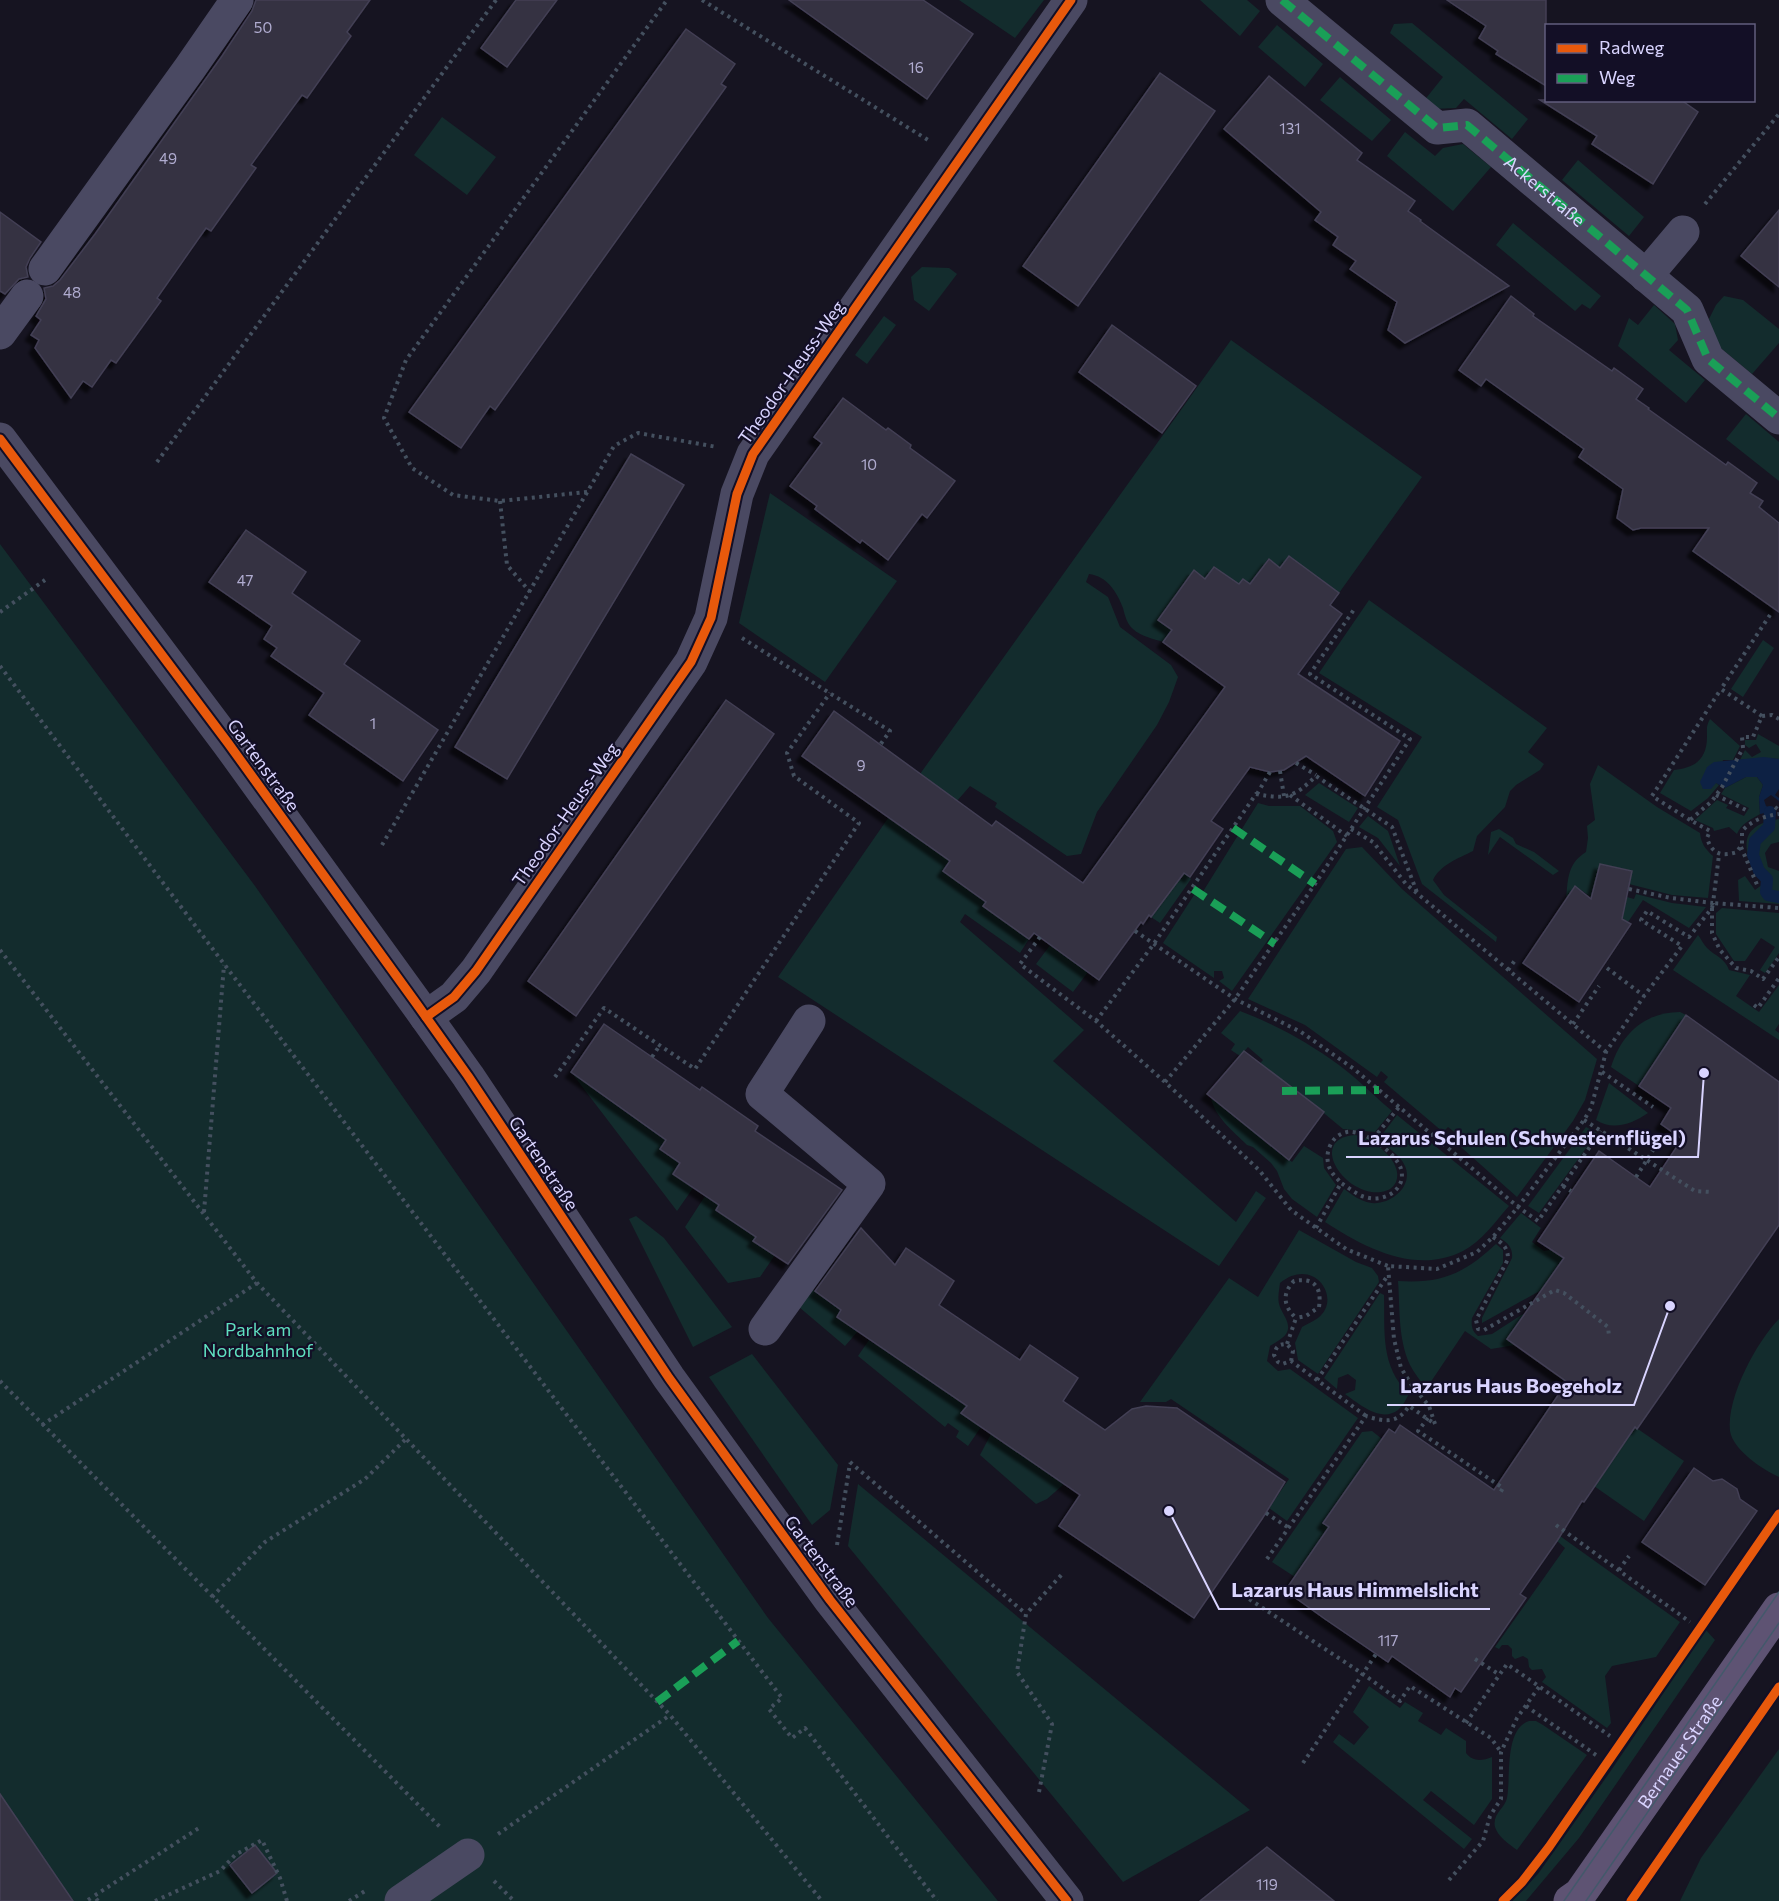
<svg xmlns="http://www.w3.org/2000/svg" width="1779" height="1901" font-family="Commissioner,sans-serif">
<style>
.green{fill:#132c2d}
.water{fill:#0d2144}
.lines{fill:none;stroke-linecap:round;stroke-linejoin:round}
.stream{stroke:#0d2144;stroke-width:12}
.building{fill:#343243;stroke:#433f54;stroke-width:1.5;filter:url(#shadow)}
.path{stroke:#44505f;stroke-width:4;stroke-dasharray:3 4.5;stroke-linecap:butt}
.minor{stroke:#4a4962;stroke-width:33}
.major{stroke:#5e5373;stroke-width:33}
.tram{stroke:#43596b;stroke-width:1.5}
.quiet{stroke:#1a9f57;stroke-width:8;stroke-dasharray:15 8;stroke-linecap:butt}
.cycleway-casing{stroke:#130f26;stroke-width:13}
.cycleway{stroke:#e8590c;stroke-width:9}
.labels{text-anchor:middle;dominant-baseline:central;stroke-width:4.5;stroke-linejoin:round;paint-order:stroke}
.number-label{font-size:15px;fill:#b0acd0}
.street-label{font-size:18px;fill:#d9d4ff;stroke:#130f26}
.park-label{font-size:18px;fill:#5fe0c0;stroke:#130f26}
.leader{fill:none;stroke:#d9d4ff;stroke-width:2}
.callout-dot{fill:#d9d4ff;stroke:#130f26;stroke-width:2}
.callout-label{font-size:20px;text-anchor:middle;font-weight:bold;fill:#d9d4ff;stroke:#130f26;stroke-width:4.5;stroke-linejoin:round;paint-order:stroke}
</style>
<defs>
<filter id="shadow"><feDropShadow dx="-5.5" dy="5.5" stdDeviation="1.5" flood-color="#0009"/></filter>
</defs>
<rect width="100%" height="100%" fill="#161421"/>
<g class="green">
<path d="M959,0H1044L1015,38Z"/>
<path d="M1200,0H1247L1260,11L1240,36Z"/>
<path d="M1412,23L1528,119L1512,139L1464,99L1456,108L1432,109L1423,102L1443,77L1390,33L1394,24Z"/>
<path d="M1277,25L1323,64L1305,87L1258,47Z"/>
<path d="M1340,77L1391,120L1372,141L1320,100Z"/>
<path d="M442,117L496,157L467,195L414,155Z"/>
<path d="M1405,132L1435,156L1443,148L1463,144L1491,167L1453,211L1387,156Z"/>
<path d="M1578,160L1644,217L1629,236L1562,180Z"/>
<path d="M1513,223L1601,296L1590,309L1582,304L1575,311L1496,245Z"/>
<path d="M922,267L949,268L957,274L929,311L914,300L911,277Z"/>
<path d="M1724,296L1743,300L1779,329V343L1752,374L1717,345L1709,319L1716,305Z"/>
<path d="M1654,305L1675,324L1678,340L1669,350L1705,380L1686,403L1618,346L1629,318L1638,325Z"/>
<path d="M884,316L896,325L867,364L855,355Z"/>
<path d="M1231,340L1422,477L1339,593L1289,556L1280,568L1268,559L1250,584L1243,579L1239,584L1205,579L1194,570L1158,620L1172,630L1163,642C1154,639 1140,636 1133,629C1127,624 1125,616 1123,608C1117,592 1107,576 1089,574L1086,582L1108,597L1120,627L1171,665L1178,677L1169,702L1157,725L1097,812L1081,854L1067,856L995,807L997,803L970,786L957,801L920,774Z"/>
<path d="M1746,414L1779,442V481L1726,439Z"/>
<path d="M770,493L897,581L825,682L739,623Z"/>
<path d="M0,544L255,886L768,1618L998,1901H0Z"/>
<path d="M1369,600L1547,728L1528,752L1544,764L1540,770L1516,785L1510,791L1505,807L1477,836L1473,851C1459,858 1440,865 1433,880L1444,895L1497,937L1496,942L1422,884L1398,820L1377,807L1422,737L1319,673Z"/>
<path d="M1763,640L1774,648L1743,697L1731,689Z"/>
<path d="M1710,719L1740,746L1733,760H1723L1716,783L1719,785L1708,798L1691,811L1660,793L1674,770C1695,768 1707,759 1707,737C1707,729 1706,726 1710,719Z"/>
<path d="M1758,734L1779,746V759L1764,758L1740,760L1745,750L1752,757L1761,752L1756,744L1749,748L1745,745V740H1756Z"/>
<path d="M1598,765L1657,807L1700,833C1701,843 1705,849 1713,856L1708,898L1672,895L1629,884L1632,871L1601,864L1625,903L1627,897L1634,899L1636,894L1672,903L1706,907L1689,928L1643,900L1628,922L1575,886L1566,900C1568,879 1567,864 1586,852L1588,838L1587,826L1595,820L1590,784Z"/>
<path d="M1746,777H1757L1763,785L1759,797L1760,814C1750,820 1741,824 1737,834L1729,827L1714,831L1713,828L1695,820L1717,800L1728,805L1726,808L1744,816L1749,808L1721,794L1725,788Z"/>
<path d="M1319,783L1358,808L1349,822L1305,795Z"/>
<path d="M1258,803L1269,806H1300L1333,831L1337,842L1232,991L1219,981L1224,978L1222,971H1214V978L1163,943L1194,895L1199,898Z"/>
<path d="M893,811L950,861L944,871L986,902L984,907L1029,939L1020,953L965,914L960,922L1084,1030L1053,1061L1236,1222L1256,1191L1266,1198L1219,1266L778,977Z"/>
<path d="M1368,816L1388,831L1400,866L1378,838L1359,827Z"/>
<path d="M1779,819V842L1771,844L1765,853L1768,867L1779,871V904L1739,901L1738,880L1745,876L1755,890L1763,884C1744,855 1733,826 1779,819Z"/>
<path d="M1499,829L1513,838L1516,844L1534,852L1559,871L1553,875L1500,837L1488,855L1491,832Z"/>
<path d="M1362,847L1402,889L1597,1059L1585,1100L1573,1121L1517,1197L1453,1140L1457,1134L1448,1127L1443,1132L1384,1082L1388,1077L1381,1071L1377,1077L1305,1025L1248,999L1346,849Z"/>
<path d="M1182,871L1191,879L1160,923L1151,917L1177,882Z"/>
<path d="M1722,908L1779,913V953L1765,973L1760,970L1775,947L1761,938L1745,961H1734L1716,934V913Z"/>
<path d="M1698,935C1701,939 1704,945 1707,948C1715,956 1725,958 1729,970L1750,975L1736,996L1759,1012L1779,985V1024L1775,1030L1779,1033V1040L1673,970Z"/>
<path d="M1051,944L1088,972L1073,992L1036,964Z"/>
<path d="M1240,1011C1275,1024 1309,1043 1339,1065C1358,1079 1374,1096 1392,1111L1375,1132L1343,1129L1302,1095L1289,1113L1247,1078L1263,1060L1248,1047L1240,1056L1231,1050L1235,1044L1221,1033Z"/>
<path d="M1680,1012L1686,1015L1639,1086L1611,1067C1621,1034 1645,1012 1680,1012Z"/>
<path d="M571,1072L666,1140L660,1150L680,1163L673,1174L693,1188L677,1211Z"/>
<path d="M1609,1083L1648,1113C1632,1124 1613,1131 1596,1120Z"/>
<path d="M1211,1098L1292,1162L1304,1146L1323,1158L1324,1168L1336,1185L1317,1217L1292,1199L1284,1189L1277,1171L1271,1163L1253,1147L1247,1145C1233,1131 1215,1117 1211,1098Z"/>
<path d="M1397,1115L1509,1206C1496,1221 1481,1242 1463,1251C1416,1275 1365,1248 1325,1222L1344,1189C1350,1193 1357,1199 1364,1201C1384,1210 1415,1189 1405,1166C1400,1155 1390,1149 1381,1143V1136Z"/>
<path d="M1586,1127L1597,1133L1539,1213L1528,1206Z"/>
<path d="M1355,1135C1373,1138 1404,1162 1396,1182C1393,1188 1388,1191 1381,1192C1345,1197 1306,1139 1355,1135Z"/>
<path d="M707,1193L721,1202L716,1210L756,1237L753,1241L775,1255L760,1277L728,1283L685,1227Z"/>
<path d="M1521,1213L1541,1228L1532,1242L1544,1251L1551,1250L1622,1300L1545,1288L1482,1323V1318L1512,1258C1513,1248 1508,1243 1500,1238Z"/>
<path d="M636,1216L664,1238L732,1327L693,1347L629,1219Z"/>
<path d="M1299,1230L1356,1262L1372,1268L1378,1276L1379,1282L1318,1374L1298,1360L1295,1343L1302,1327C1307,1324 1314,1321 1318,1318C1343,1299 1314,1255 1280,1283C1279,1291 1277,1300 1280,1307C1284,1317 1295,1328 1282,1338C1279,1341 1274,1343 1270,1346L1267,1361L1278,1371L1290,1369L1358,1418L1287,1521L1269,1508L1289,1479L1171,1399L1166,1402H1140L1229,1278L1258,1297Z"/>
<path d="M1496,1244L1503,1250V1263L1472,1318C1471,1326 1472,1331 1478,1336L1492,1334L1526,1312L1515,1345L1491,1349L1465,1331L1426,1389C1421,1381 1414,1373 1410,1365C1398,1339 1400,1309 1398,1281C1442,1284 1465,1273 1496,1244Z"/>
<path d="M812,1289L843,1309L837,1317L858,1331L845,1346L799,1307Z"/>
<path d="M1380,1293L1384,1295C1385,1332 1380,1366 1409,1394C1406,1399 1403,1406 1398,1410C1381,1423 1359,1404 1345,1394L1355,1390L1356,1380L1348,1374L1338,1378L1337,1389L1324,1378Z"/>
<path d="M1779,1319V1477C1763,1470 1733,1450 1730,1431C1726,1398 1757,1341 1779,1319Z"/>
<path d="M869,1340L967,1406L962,1413L981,1427L968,1446L956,1437L959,1431L948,1423L945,1427L858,1356Z"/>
<path d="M752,1354L838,1465L830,1510L812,1525L709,1377Z"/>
<path d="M1635,1427L1684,1461L1644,1521L1594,1486Z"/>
<path d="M1372,1431L1382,1439L1329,1527L1295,1577L1272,1562L1362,1432Z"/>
<path d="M991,1434L1064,1484L1047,1499L1036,1504L980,1455Z"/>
<path d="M858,1484L1250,1810L1123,1882L848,1546Z"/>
<path d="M1560,1536L1680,1622L1656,1657L1612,1666L1605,1676L1611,1723L1607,1728L1542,1682L1546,1677L1542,1669L1532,1670L1529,1667L1528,1659L1523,1656L1515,1659L1512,1656V1649L1508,1645H1502L1499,1649L1495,1647L1565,1548L1557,1541Z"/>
<path d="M1706,1630L1715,1640L1579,1838L1526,1901H1512L1538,1874L1610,1772Z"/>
<path d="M1369,1686L1400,1708L1405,1702L1423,1713L1418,1721L1441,1735L1446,1728L1466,1741V1753C1473,1762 1482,1761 1492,1757V1799L1474,1825L1431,1791L1423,1800L1472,1839L1464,1849L1333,1742L1339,1734L1354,1745L1369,1727L1353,1712Z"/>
<path d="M1529,1721H1536L1543,1725L1587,1755L1517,1850C1509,1844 1498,1837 1495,1827C1492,1814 1505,1808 1507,1798C1511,1778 1504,1729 1529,1721Z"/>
<path d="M1779,1749V1901H1680L1701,1858Z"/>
</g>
<path class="water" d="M1764,757L1779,759V789L1775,795L1779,798V801L1771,795L1764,800L1766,806L1771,809L1770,812L1760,814L1759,797L1763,785L1757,777H1746L1725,788L1716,783L1711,789H1703L1700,782L1707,767L1714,762Z"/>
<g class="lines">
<path class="stream" d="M1770,812L1769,827L1755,841L1753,855L1759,871L1767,879L1766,892L1768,895L1779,897"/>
</g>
<g class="building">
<path d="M256,0H370L347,32L351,36L307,98L302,95L251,165L256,168L211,231L206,228L157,298L161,301L116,363L111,360L92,387L83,381L71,398L35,348L39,340L31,335L41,320L36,316L46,299L44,288L53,286L60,280L95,234L222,56L252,11Z"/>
<path d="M516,0H557L507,67L481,48Z"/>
<path d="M789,0H923L973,34L927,99Z"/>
<path d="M1447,0H1546V86L1496,54L1498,51L1479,38L1486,26Z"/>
<path d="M686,29L735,64L721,84L726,87L495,410L490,406L461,448L409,412Z"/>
<path d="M1160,73L1215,111L1078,306L1023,266Z"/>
<path d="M1269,76L1362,153L1357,160L1415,201L1408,211L1421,220L1420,221L1509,286L1405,343L1388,330L1397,302L1350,269L1356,261L1333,245L1338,237L1315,220L1321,212L1224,129Z"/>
<path d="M1540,100H1681L1698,112L1653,184L1592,144L1597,136Z"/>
<path d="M1779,210V287L1741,256Z"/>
<path d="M0,212L41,242L30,258L26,267L28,277L19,279L5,294L0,291Z"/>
<path d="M1511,296L1534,314L1533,316L1612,371L1614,368L1643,389L1636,399L1649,408L1648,409L1726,465L1728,462L1757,483L1750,493L1763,501L1759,507L1779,523V612L1693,551L1709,528H1641L1633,530L1617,518L1623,489L1579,457L1584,449L1486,379L1481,386L1459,370Z"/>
<path d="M1112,325L1196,386L1162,433L1079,372Z"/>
<path d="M843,398L886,430L888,428L911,445L910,448L955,481L927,518L922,514L888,560L862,540L860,543L815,509L817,506L790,486L822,443L814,437Z"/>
<path d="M631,454L684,485L507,779L455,747Z"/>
<path d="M246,530L306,572L292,593L360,641L344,664L438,730L403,781L309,715L324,693L271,656L277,648L264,639L272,626L209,582Z"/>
<path d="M1289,556L1339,593L1330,605L1342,614L1298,674L1400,741L1365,796L1306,756L1284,770L1270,772L1250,767L1211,821L1223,829L1190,877L1184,873L1151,917L1149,915L1143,924L1141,922L1099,980L1034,933L1029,939L983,906L986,902L943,871L950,861L802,756L834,711L992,826L996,821L1083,883L1225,687L1163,642L1172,630L1158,620L1194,570L1205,579L1214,567L1239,584L1243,579L1250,584L1269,559L1280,568Z"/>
<path d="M726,700L774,734L576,1016L528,981Z"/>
<path d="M1600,864L1632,871L1622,919L1631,924L1579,1002L1523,963L1575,886L1591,899Z"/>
<path d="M1686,1015L1779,1082V1225L1637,1429L1635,1427L1584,1502L1582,1501L1557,1541L1520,1594L1526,1598L1461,1692L1455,1688L1450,1697L1392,1656L1388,1662L1325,1619L1293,1596L1297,1590L1289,1585L1329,1527L1323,1523L1389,1429L1395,1433L1400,1425L1494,1490L1567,1382L1507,1339L1564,1258L1538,1241L1599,1151L1650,1187L1682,1139L1661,1124L1671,1108L1639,1086Z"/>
<path d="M604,1024L700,1090L702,1087L758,1126L755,1131L842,1190L788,1264L753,1241L756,1237L716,1210L719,1205L673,1174L680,1163L660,1149L666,1140L571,1072Z"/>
<path d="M1244,1051L1324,1112L1289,1160L1207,1094Z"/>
<path d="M861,1228L895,1265L906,1248L954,1281L939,1305L1020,1360L1030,1345L1078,1378L1063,1401L1105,1430L1132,1409L1146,1406L1177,1408L1285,1482L1262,1519L1194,1618L1059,1526L1080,1495L961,1413L967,1406L837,1317L841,1310L815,1291Z"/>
<path d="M1694,1468L1713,1481L1722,1479L1737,1489L1740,1499L1757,1511L1705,1585L1642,1542Z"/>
<path d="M0,1794L73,1901H0Z"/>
<path d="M255,1845L277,1873L252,1893L230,1865Z"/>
<path d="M1267,1847L1334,1901H1200Z"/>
</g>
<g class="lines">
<g class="path">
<path d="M702,0L928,140"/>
<path d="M1705,204L1779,114"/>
<path d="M157,462L496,0"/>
<path d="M587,492L500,501L453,495L412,468L384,418L406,360L667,0"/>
<path d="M500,501L507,565L530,592"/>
<path d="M0,612L45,580"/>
<path d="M742,638L890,731L880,745"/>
<path d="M0,666L224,964L782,1698L769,1709L792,1738L805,1728L937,1901"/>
<path d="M1762,716L1721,689L1770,615"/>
<path d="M1779,719L1772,715L1762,716L1753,737H1742L1743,748L1722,787L1712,801L1690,820L1710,831L1707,838C1712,854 1721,857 1737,852L1742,844V831C1752,820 1765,816 1779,814"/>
<path d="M1296,763L1316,775"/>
<path d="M1280,771L1284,796"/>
<path d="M1257,794L1270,772"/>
<path d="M1290,795L1347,836"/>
<path d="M1716,795L1748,811"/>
<path d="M1775,807L1779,810"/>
<path d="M1690,820L1652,796L1721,689"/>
<path d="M1351,829L1373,842L1406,884L1606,1052"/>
<path d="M382,845L614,446L638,433L717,447"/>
<path d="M1741,847L1758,887"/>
<path d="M1629,889L1671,898L1713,903L1719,855"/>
<path d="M1712,908V933L1720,950L1736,968L1751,971L1763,979L1779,957"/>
<path d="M1135,931L1235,999L1301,1032L1354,1069L1518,1207L1538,1221L1601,1131"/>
<path d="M1040,937L1020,964L1096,1021L1165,1082L1259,1170L1291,1210L1346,1249L1388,1266"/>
<path d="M0,950L257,1283L670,1715L822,1901"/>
<path d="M1607,968L1644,996"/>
<path d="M1508,970L1516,959"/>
<path d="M1754,1005L1758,1008L1779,978"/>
<path d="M1096,1021L1153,945L1256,794C1287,800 1294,797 1316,776L1392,827L1418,895"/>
<path d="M1573,1024L1599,986"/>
<path d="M652,1057L660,1045"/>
<path d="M1602,1072L1653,1107"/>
<path d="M555,1077L604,1008L695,1069L859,823L794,776L787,753L830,693"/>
<path d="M1165,1082L1235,999L1315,884L1410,739L1310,674L1355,608"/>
<path d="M1584,1120L1695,1191L1711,1192"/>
<path d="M1373,1139L1399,1107"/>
<path d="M1636,1177L1662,1136"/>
<path d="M1563,1186L1571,1191"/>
<path d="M204,1212L224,965"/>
<path d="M1316,1228L1341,1183C1348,1187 1357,1195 1365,1197C1383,1203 1407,1190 1401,1169C1397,1154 1364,1129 1347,1132C1331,1135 1323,1154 1330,1169C1332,1174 1337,1178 1341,1183"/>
<path d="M1493,1237C1502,1243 1508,1247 1508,1259L1476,1320L1478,1329L1484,1330L1555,1290L1564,1293L1608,1327L1609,1336"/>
<path d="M1287,1344L1296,1318C1283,1306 1282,1293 1294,1281C1314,1277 1322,1287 1319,1307L1306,1316L1296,1318"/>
<path d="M1291,1361L1293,1351L1287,1344C1278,1344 1276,1347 1274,1355L1278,1362L1282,1364L1291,1361L1366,1416"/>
<path d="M1317,1380L1388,1275"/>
<path d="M0,1381L442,1829"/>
<path d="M1428,1418L1418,1431L1503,1488L1500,1493"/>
<path d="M1435,1424L1429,1406L1411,1384L1401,1368L1394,1339L1388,1266L1437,1269L1477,1252L1493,1237L1518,1207L1584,1120L1591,1108L1606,1052L1644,996L1682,946L1641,920L1647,911L1689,937L1712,908L1713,903L1779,908"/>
<path d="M42,1425L257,1283"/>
<path d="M850,1462L1026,1614"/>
<path d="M1266,1513L1289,1528"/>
<path d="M1556,1525L1690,1622"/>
<path d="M837,1545L850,1463"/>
<path d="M1267,1559L1366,1416C1386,1422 1397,1424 1409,1406L1435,1424"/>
<path d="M1619,1570L1629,1556"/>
<path d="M1243,1595L1363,1674L1400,1701L1410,1686L1491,1738L1501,1752"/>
<path d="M212,1597L265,1542L365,1479L406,1439"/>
<path d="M1475,1659L1500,1675"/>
<path d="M1526,1706L1596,1755"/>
<path d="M1466,1723L1507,1664L1610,1736"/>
<path d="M1303,1763L1376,1654"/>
<path d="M1039,1792L1052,1724L1017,1672L1026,1614L1064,1572"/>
<path d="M498,1834L670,1715"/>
<path d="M1449,1880L1483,1841L1490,1816L1501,1799V1752L1517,1718L1539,1687"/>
<path d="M494,1881L514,1901"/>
<path d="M88,1900L94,1896"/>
<path d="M98,1901L94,1896L199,1828"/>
<path d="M155,1901L220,1871L235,1855L262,1840L280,1878L287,1901"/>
<path d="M349,1901L365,1891"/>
</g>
<g class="minor">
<path d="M1282,0L1437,128L1467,125L1687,310L1708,359L1779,418"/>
<path d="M45,269L190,68L237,0"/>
<path d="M1646,276L1683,232"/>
<path d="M0,333L27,296"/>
<path d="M0,439L228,743L416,1003L468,1076L669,1378L830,1600L1067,1901"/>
<path d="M426,1017L454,997L476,971L691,662L711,618L737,494L753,454L1071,0"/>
<path d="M765,1329L869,1184L762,1094L809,1021"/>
<path d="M401,1901L468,1855"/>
</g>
<path class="major" id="s1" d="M1570,1901L1580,1894L1779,1609"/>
<g class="tram">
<path d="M1564,1901L1779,1592"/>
<path d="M1586,1901L1779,1623"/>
</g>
<g class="quiet">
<path id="s2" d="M1282,0L1437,128L1467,125L1687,310L1708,359L1779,418"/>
<path d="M1233,828L1315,884"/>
<path d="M1193,889L1275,944"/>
<path d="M1282,1091L1379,1090"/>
<path d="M657,1702L738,1641"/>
</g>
<defs>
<g id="cycleway">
<path d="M0,439L228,743L416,1003L468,1076L669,1378L830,1600L1067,1901"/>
<path d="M426,1017L454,997L476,971L691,662L711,618L737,494L753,454L1071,0"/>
<path d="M1503,1901L1522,1882L1549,1847L1779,1514"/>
<path d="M1631,1901L1779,1687"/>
</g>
</defs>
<use href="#cycleway" class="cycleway-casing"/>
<use href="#cycleway" class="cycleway"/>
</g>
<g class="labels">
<g class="number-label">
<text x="263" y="27">50</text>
<text x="916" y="67">16</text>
<text x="1290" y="128">131</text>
<text x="168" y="158">49</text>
<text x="72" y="292">48</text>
<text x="869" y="464">10</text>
<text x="245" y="580">47</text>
<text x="373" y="723">1</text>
<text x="861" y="765">9</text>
<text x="1388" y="1640">117</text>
<text x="1267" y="1884">119</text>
</g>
<g class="street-label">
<text stroke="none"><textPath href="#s2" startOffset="333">Ackerstraße</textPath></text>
<text transform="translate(791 372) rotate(-55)">Theodor-Heuss-Weg</text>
<text transform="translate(264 765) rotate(54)">Gartenstraße</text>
<text transform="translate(565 814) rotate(-55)">Theodor-Heuss-Weg</text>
<text transform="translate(544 1163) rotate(56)">Gartenstraße</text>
<text transform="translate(822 1561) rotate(53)">Gartenstraße</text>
<text stroke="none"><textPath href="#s1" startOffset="186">Bernauer Straße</textPath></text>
</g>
<g class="park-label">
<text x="258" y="1329">Park am<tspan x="258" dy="21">Nordbahnhof</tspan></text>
</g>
</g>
<path class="leader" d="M1704 1073L1698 1157H1346M1670 1306L1634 1405H1387M1169 1511L1219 1609H1490"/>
<g class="callout-dot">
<circle cx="1704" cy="1073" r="6"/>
<circle cx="1670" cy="1306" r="6"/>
<circle cx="1169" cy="1511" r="6"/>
</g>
<g class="callout-label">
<text x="1522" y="1145">Lazarus Schulen (Schwesternflügel)</text>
<text x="1511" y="1393">Lazarus Haus Boegeholz</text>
<text x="1355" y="1597">Lazarus Haus Himmelslicht</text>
</g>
<rect x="1545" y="24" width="210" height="78" fill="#130f26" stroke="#625e7d" stroke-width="1.5"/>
<rect x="1557" y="44" width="30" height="9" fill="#e8590c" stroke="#625e7d" stroke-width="1.5"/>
<text x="1599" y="54" font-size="18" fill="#d9d4ff">Radweg</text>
<rect x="1557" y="74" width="30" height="9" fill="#1a9f57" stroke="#625e7d" stroke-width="1.5"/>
<text x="1599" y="84" font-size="18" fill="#d9d4ff">Weg</text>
</svg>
